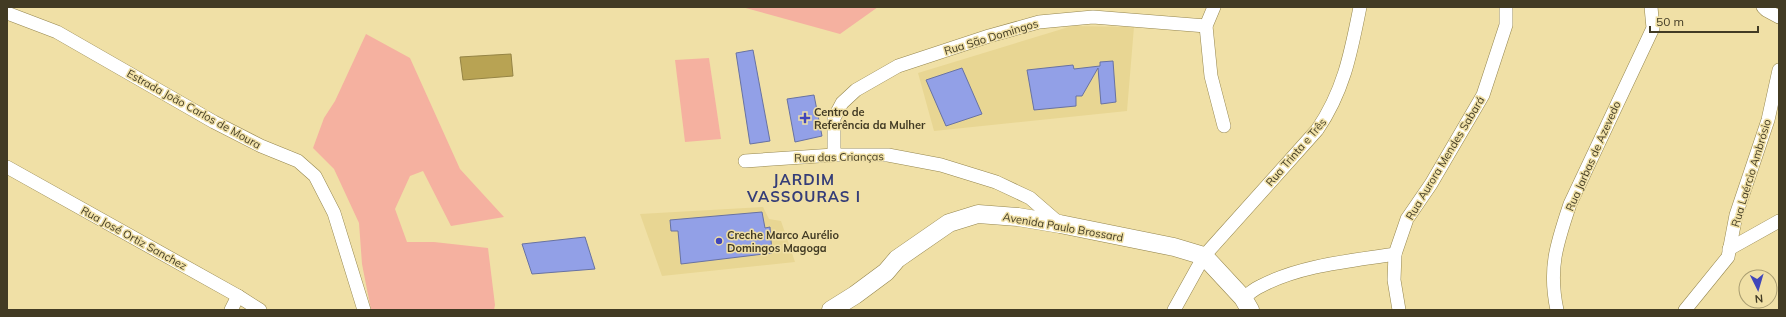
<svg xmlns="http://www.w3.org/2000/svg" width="1786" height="317" font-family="Mulish,sans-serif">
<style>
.built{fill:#e8d693}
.green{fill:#f5b1a0}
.water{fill:#b8a353;stroke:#958445}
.building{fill:#92a0e7;stroke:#6872a2}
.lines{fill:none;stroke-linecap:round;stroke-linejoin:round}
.street-casing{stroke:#95864e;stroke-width:14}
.secondary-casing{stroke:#95864e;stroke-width:19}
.street{stroke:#fff;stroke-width:13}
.secondary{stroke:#fff;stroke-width:18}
.poi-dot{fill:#4046ba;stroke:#f0e0a6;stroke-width:1.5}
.labels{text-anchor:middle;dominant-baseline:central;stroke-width:3;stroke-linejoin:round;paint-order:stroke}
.street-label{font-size:11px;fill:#423b24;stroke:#f0e0a6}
.poi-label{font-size:11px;font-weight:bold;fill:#423b24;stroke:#f0e0a6;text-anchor:start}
.district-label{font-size:15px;font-weight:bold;letter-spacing:1px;fill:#353d78;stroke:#f0e0a6}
</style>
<rect width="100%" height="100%" fill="#f0e0a6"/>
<g class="built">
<path d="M1072,26L1134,27L1127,111L934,131L918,73Z"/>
<path d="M763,207L769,219L781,221L795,262L662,276L640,214Z"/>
</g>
<g class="green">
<path d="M742,7H878L840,34Z"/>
<path d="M366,34L410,58L460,169L504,217L451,226L423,171L410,176L395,209L407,242H434L488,248L495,305L494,310H371L362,264L359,223L334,169L313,148L324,118L335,101Z"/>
<path d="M709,58L721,139L685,142L675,60Z"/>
</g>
<path class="water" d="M511,54L513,76L463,80L460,57Z"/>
<g class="building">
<path d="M753,50L770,141L750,144L736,53Z"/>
<path d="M1113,61L1116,102L1101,104L1098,68L1082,96H1076V106L1034,110L1027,70L1073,65L1074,69L1100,66V62Z"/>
<path d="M962,68L982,114L946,126L926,80Z"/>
<path d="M814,95L822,136L795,142L787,99Z"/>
<path d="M762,212L765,228L770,227L772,253L681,264L678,231H671L670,220Z"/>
<path d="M585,237L595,269L532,274L522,244Z"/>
</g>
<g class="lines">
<defs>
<g id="street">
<path d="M1214,7L1206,26L1211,76L1224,126"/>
<path d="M1763,7L1766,10L1779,17"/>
<path d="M7,13L57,32L214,122L261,146L298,161L315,176L334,213L364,310"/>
<path d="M834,155V118L842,103L856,90L898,66L989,36L1039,22L1093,17L1206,26"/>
<path d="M745,161L834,155H888L941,165L996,182L1030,198L1060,224"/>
<path d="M7,167L238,296L260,310"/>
<path d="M1729,249L1779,221"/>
<path d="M1243,298C1249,294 1254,289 1261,286C1301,265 1351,261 1395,254"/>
<path d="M231,310L238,296"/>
<path d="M1174,310L1204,256L1317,130C1344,91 1351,52 1360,7"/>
<path d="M1399,310L1394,280L1395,254L1407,219L1431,184L1483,95L1506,25V7"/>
<path d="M1557,310C1548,268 1557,243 1570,204L1653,28L1651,7"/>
<path d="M1685,310L1728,257L1736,215L1768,120L1779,70"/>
</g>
<path id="secondary" d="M831,310L855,295L886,272L897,259L949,223L978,214L1018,217L1060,224L1174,247L1204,256L1243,298L1250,310"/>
</defs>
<use href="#street" class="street-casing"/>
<use href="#secondary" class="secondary-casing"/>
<use href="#street" class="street"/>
<use href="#secondary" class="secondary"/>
</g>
<g class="poi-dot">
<path d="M803 112h4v4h4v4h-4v4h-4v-4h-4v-4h4z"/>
<circle cx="719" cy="241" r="4"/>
</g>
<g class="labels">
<g class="street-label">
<text transform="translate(991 37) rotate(-17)">Rua São Domingos</text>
<text transform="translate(194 109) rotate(29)">Estrada João Carlos de Moura</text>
<text transform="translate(1296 152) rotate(-49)">Rua Trinta e Três</text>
<text transform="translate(1593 156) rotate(-66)">Rua Jarbas de Azevedo</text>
<text transform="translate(839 157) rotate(-1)">Rua das Crianças</text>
<text transform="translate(1445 158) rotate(-59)">Rua Aurora Mendes Sabará</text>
<text transform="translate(1751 173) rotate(-73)">Rua Laércio Ambrósio</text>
<text transform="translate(1063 227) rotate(10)">Avenida Paulo Brossard</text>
<text transform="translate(134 238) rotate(29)">Rua José Ortiz Sanchez</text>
</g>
<g class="poi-label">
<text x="814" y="112">Centro de<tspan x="814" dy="13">Referência da Mulher</tspan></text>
<text x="727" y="235">Creche Marco Aurélio<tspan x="727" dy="13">Domingos Magoga</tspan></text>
</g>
<g class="district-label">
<text x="804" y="179">JARDIM<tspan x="804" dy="17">VASSOURAS I</tspan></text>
</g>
</g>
<rect width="1786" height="317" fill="none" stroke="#423b24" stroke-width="16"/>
<g transform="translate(1758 289) rotate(175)"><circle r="19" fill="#f0e0a6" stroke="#aa9e72"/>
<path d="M0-3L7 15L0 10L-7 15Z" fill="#4046ba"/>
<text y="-6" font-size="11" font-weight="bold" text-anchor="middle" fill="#423b24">N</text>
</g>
<path d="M1650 26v6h108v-6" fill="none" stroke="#423b24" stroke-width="2"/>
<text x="1656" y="26" font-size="12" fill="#423b24" stroke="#f0e0a6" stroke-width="3" paint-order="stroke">50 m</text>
</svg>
